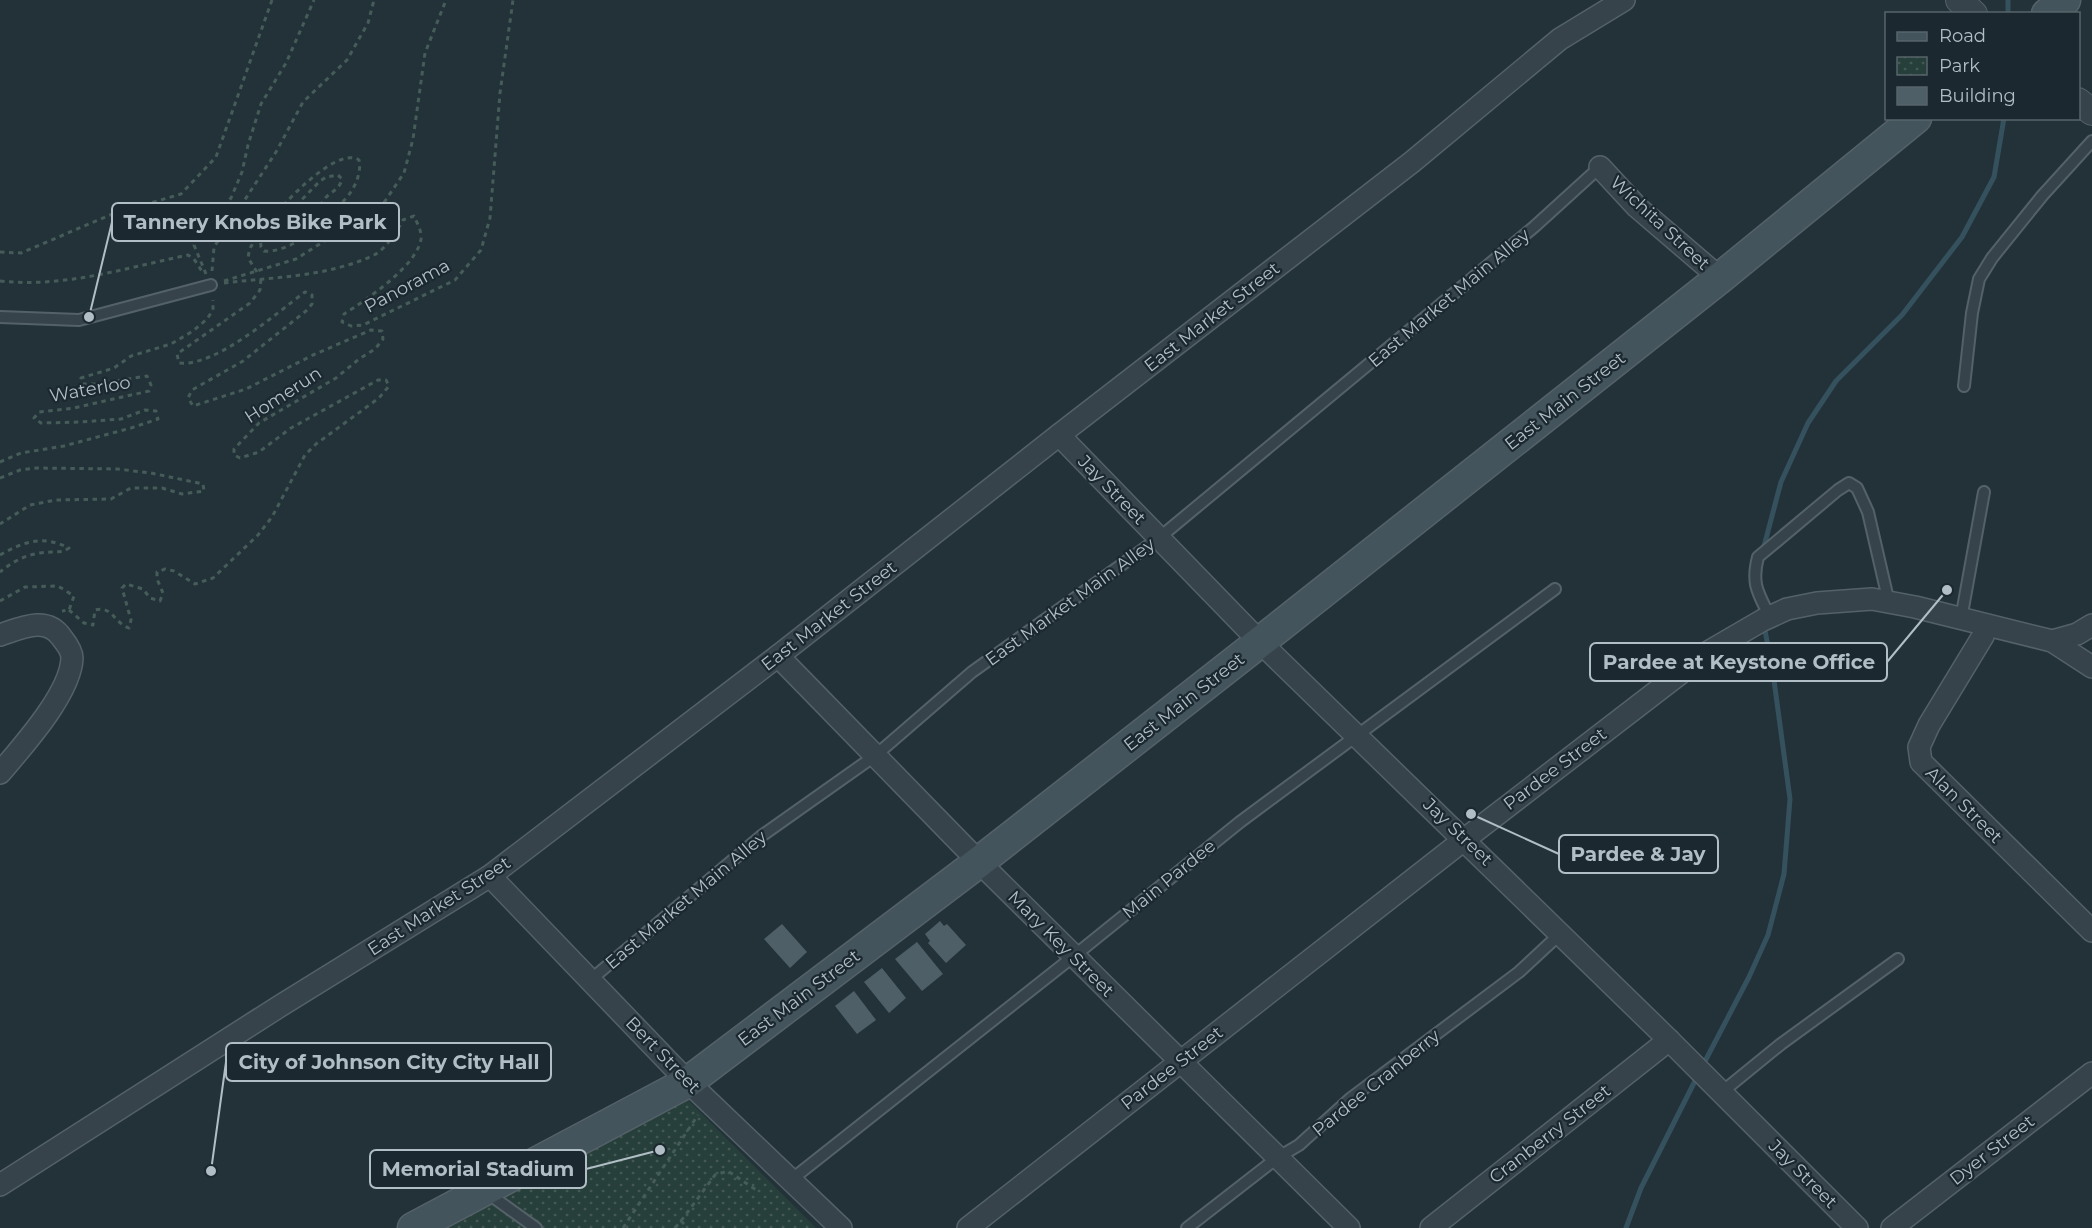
<svg xmlns="http://www.w3.org/2000/svg" width="2092" height="1228" font-family="Montserrat,sans-serif">
<style>
.park{fill:url(#park-dots)}
.lines{fill:none;stroke-linecap:round;stroke-linejoin:round}
.stream{stroke:#35515e;stroke-width:5}
.building{fill:#4e5f68}
.service-casing{stroke:#546168;stroke-width:14}
.minor-casing{stroke:#546168;stroke-width:24}
.tertiary-casing{stroke:#546168;stroke-width:28}
.secondary-casing{stroke:#546168;stroke-width:33}
.path{stroke:#465c59;stroke-width:3;stroke-dasharray:4.5 4.5;stroke-linecap:butt}
.service{stroke:#36434a;stroke-width:10}
.minor{stroke:#36434a;stroke-width:21}
.tertiary{stroke:#36434a;stroke-width:26}
.secondary{stroke:#44545d;stroke-width:30}
.labels{text-anchor:middle;dominant-baseline:central;stroke-width:4.5;stroke-linejoin:round;paint-order:stroke}
.street-label{font-size:18px;fill:#b1bec6;stroke:#1b282f}
.leader{fill:none;stroke:#b1bec6;stroke-width:2}
.callout-dot{fill:#b1bec6;stroke:#1b282f;stroke-width:2}
.callout{fill:#1b282f;stroke:#b1bec6;stroke-width:2}
.callout-label{font-size:20px;text-anchor:middle;font-weight:bold;fill:#b1bec6}
</style>
<defs>
<pattern id="park-dots" width="8" height="8" patternUnits="userSpaceOnUse" patternTransform="scale(1.5)"><rect width="8" height="8" fill="#273f3a"/><path d="M2 2h.1M6 6h.1" fill="none" stroke="#445955" stroke-width="1.8" stroke-linecap="round"/></pattern>
</defs>
<rect width="100%" height="100%" fill="#233239"/>
<path class="park" d="M684,1096L816,1228H435Z"/>
<g class="lines">
<g class="stream">
<path d="M2008,0V14"/>
<path d="M1763,550L1781,482L1808,423L1836,381L1902,315L1962,237L1994,177L2004,118"/>
<path d="M1702,1067L1749,977L1768,935L1784,874L1790,799L1773,673L1764,625"/>
<path d="M1626,1228L1641,1188L1698,1075"/>
</g>
</g>
<g class="building">
<path d="M940,921L944,926L947,924L966,945L946,963L928,943L930,941L925,934Z"/>
<path d="M782,924L807,952L790,968L764,939Z"/>
<path d="M917,942L943,974L922,991L895,959Z"/>
<path d="M882,968L906,998L889,1013L864,982Z"/>
<path d="M854,991L876,1020L857,1034L835,1006Z"/>
</g>
<g class="lines">
<defs>
<g id="service">
<path d="M0,317L79,320L211,285"/>
<path d="M1964,386L1972,313L1979,279L1992,258L2042,196L2092,141"/>
<path d="M1770,617C1758,593 1751,584 1758,557L1838,490L1849,483L1857,488L1868,512L1889,603"/>
<path d="M1961,619L1984,492"/>
<path d="M588,982L760,837L876,755L972,672L1159,538L1534,227L1600,167"/>
<path d="M1722,1092L1781,1044L1898,959"/>
<path d="M791,1180L1074,956L1240,822L1555,589"/>
<path d="M486,1192L536,1228"/>
<path d="M1187,1228L1277,1158L1299,1145L1351,1098L1519,972L1561,933"/>
</g>
<g id="minor">
<path d="M1600,167L1637,207L1720,278"/>
<path d="M1059,435L1260,642L1669,1040L1857,1228"/>
<path d="M1986,625L1983,636L1929,725L1919,747L1921,762L2092,931"/>
<path d="M0,635C21,628 47,615 62,638C66,643 72,652 72,658C71,693 22,747 0,773"/>
<path d="M2052,641L2077,634L2092,625"/>
<path d="M778,656L979,862L1349,1228"/>
<path d="M490,876L688,1082L841,1228"/>
<path d="M0,1185L280,1006L490,876L778,656L1059,435L1412,162L1560,39L1624,0"/>
<path d="M968,1228L1465,839L1708,652L1763,620L1787,609L1817,603L1872,599L1915,607L2052,641L2092,667"/>
<path d="M1431,1228L1669,1040"/>
<path d="M1892,1228L2092,1073"/>
</g>
<g id="tertiary">
<path d="M1959,0L1974,14"/>
<path d="M2078,101L2092,112"/>
</g>
<g id="secondary">
<path d="M2047,14L2065,0"/>
<path d="M413,1228L688,1082L979,862L1260,642L1720,278L1916,118"/>
</g>
</defs>
<use href="#service" class="service-casing"/>
<use href="#minor" class="minor-casing"/>
<use href="#tertiary" class="tertiary-casing"/>
<use href="#secondary" class="secondary-casing"/>
<g class="path">
<path d="M0,252L21,253L110,215L181,194L216,157L272,0"/>
<path d="M212,271L214,247L276,152L303,102L347,60L368,23L374,0"/>
<path d="M257,272L248,258C249,253 249,249 252,245C263,224 334,143 359,160C363,178 347,204 330,210L322,203C327,192 339,192 342,179L338,175L326,177L320,181L281,221L277,232L281,235C295,231 300,212 315,213L318,215C314,236 283,253 264,251L261,247L260,233"/>
<path d="M206,274L194,245L197,237L210,227L231,198L242,172L248,145L261,104L286,63L314,0"/>
<path d="M0,281C65,288 125,268 188,255L194,259L203,273"/>
<path d="M224,281L296,259L383,204L404,173L413,139L425,53L446,0"/>
<path d="M224,283C274,277 328,277 374,255C386,249 397,231 403,220L414,216C417,223 422,231 421,239C417,266 366,300 344,314L342,322L351,326L363,325L455,280L481,250L490,218L500,93L513,0"/>
<path d="M0,462L21,453L64,446L131,428L158,419L156,411L145,410L121,419L81,422L41,423L34,418L39,412L74,408L149,391L151,385L147,376L97,384H83L81,378L114,368L131,356L171,344L193,331L207,319L213,310V300"/>
<path d="M0,478L20,470L37,468L117,469L151,473L203,484L204,491L182,494L162,488H131L111,499L56,500L30,505L0,524"/>
<path d="M0,555C25,541 43,535 69,548C60,554 51,551 40,553C25,555 12,562 0,572"/>
<path d="M0,601L25,587L58,586L74,596L69,610L62,611"/>
<path d="M69,610L84,623L93,625L95,610C112,605 115,624 129,628L131,620L122,588L126,584L143,589L150,598L160,601L163,593L157,579V572L165,569L174,571L195,584L213,578L258,535L272,517L305,455L316,444L379,398L389,386L386,380H378L291,428L259,452L240,458L234,455V449L259,423L336,378L359,359L375,349L383,339L382,331L371,330L313,355L246,389L193,406L188,398L192,390L243,361L306,311L312,304V295L305,292C275,314 216,367 179,363L177,354L250,303L260,290L261,278"/>
<path d="M681,1221L715,1175L728,1171L758,1191"/>
<path d="M623,1228L698,1115"/>
<path d="M675,1228L681,1221L685,1225L683,1228"/>
</g>
<use href="#service" class="service"/>
<use href="#minor" class="minor"/>
<use href="#tertiary" class="tertiary"/>
<use href="#secondary" class="secondary"/>
</g>
<g class="labels">
<g class="street-label">
<text transform="translate(1660 223) rotate(43)">Wichita Street</text>
<text transform="translate(407 286) rotate(-28)">Panorama</text>
<text transform="translate(1449 298) rotate(-40)">East Market Main Alley</text>
<text transform="translate(1212 317) rotate(-38)">East Market Street</text>
<text transform="translate(90 389) rotate(-10)">Waterloo</text>
<text transform="translate(283 395) rotate(-33)">Homerun</text>
<text transform="translate(1565 401) rotate(-38)">East Main Street</text>
<text transform="translate(1112 490) rotate(46)">Jay Street</text>
<text transform="translate(1070 602) rotate(-36)">East Market Main Alley</text>
<text transform="translate(829 616) rotate(-38)">East Market Street</text>
<text transform="translate(1184 702) rotate(-38)">East Main Street</text>
<text transform="translate(1555 769) rotate(-37)">Pardee Street</text>
<text transform="translate(1964 805) rotate(45)">Alan Street</text>
<text transform="translate(1458 832) rotate(44)">Jay Street</text>
<text transform="translate(1169 879) rotate(-39)">Main Pardee</text>
<text transform="translate(686 900) rotate(-40)">East Market Main Alley</text>
<text transform="translate(439 906) rotate(-33)">East Market Street</text>
<text transform="translate(1061 944) rotate(45)">Mary Key Street</text>
<text transform="translate(799 998) rotate(-37)">East Main Street</text>
<text transform="translate(663 1055) rotate(46)">Bert Street</text>
<text transform="translate(1172 1068) rotate(-38)">Pardee Street</text>
<text transform="translate(1376 1083) rotate(-39)">Pardee Cranberry</text>
<text transform="translate(1550 1134) rotate(-38)">Cranberry Street</text>
<text transform="translate(1992 1150) rotate(-38)">Dyer Street</text>
<text transform="translate(1803 1174) rotate(45)">Jay Street</text>
</g>
</g>
<path class="leader" d="M89 317L112 222M1947 590L1887 662M1471 814L1559 854M211 1171L226 1062M660 1150L586 1169"/>
<g class="callout-dot">
<circle cx="89" cy="317" r="6"/>
<circle cx="1947" cy="590" r="6"/>
<circle cx="1471" cy="814" r="6"/>
<circle cx="211" cy="1171" r="6"/>
<circle cx="660" cy="1150" r="6"/>
</g>
<g class="callout">
<rect x="112" y="203" width="287" height="38" rx="6"/>
<rect x="1590" y="643" width="297" height="38" rx="6"/>
<rect x="1559" y="835" width="159" height="38" rx="6"/>
<rect x="226" y="1043" width="325" height="38" rx="6"/>
<rect x="370" y="1150" width="216" height="38" rx="6"/>
</g>
<g class="callout-label">
<text x="255" y="229">Tannery Knobs Bike Park</text>
<text x="1739" y="669">Pardee at Keystone Office</text>
<text x="1638" y="861">Pardee &amp; Jay</text>
<text x="389" y="1069">City of Johnson City City Hall</text>
<text x="478" y="1176">Memorial Stadium</text>
</g>
<rect x="1885" y="12" width="195" height="108" fill="#1b282f" stroke="#57646b" stroke-width="1.5"/>
<rect x="1897" y="32" width="30" height="9" fill="#44545d" stroke="#57646b" stroke-width="1.5"/>
<text x="1939" y="42" font-size="18" fill="#b1bec6">Road</text>
<rect x="1897" y="57" width="30" height="18" fill="url(#park-dots)" stroke="#57646b" stroke-width="1.5"/>
<text x="1939" y="72" font-size="18" fill="#b1bec6">Park</text>
<rect x="1897" y="87" width="30" height="18" fill="#4e5f68" stroke="#57646b" stroke-width="1.5"/>
<text x="1939" y="102" font-size="18" fill="#b1bec6">Building</text>
</svg>
